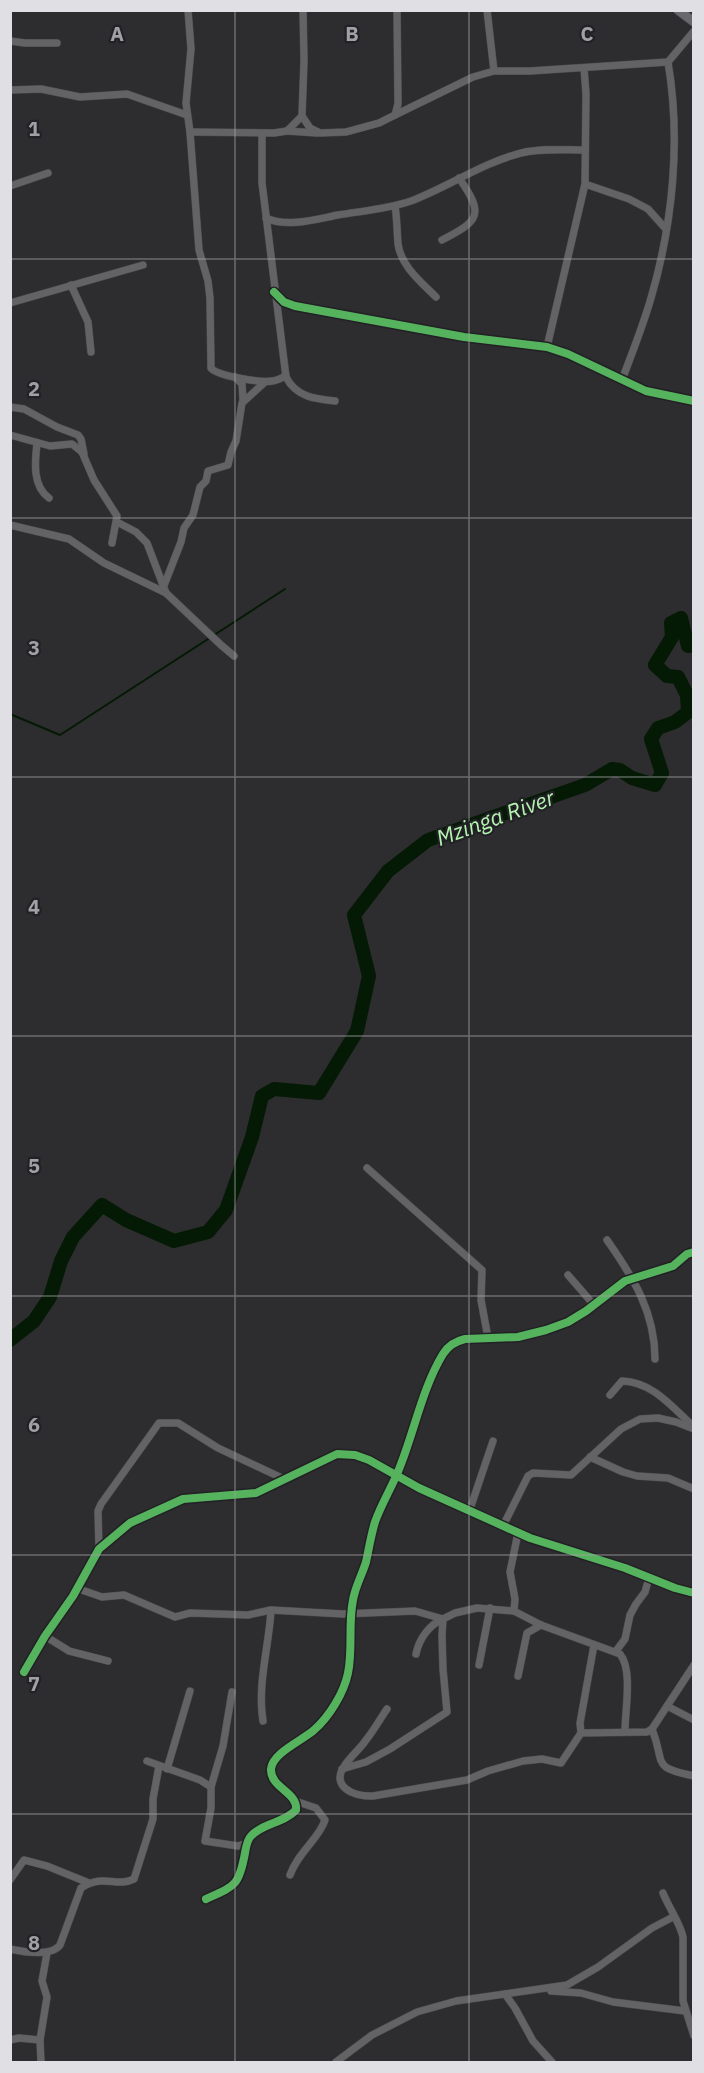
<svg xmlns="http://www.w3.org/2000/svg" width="704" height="2073" font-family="'IBM Plex Sans',sans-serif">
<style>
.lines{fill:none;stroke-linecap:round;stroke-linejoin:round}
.stream{stroke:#041a04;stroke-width:2}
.river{stroke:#041a04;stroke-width:14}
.street-casing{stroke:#4a494c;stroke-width:8}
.secondary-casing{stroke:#4a494c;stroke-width:10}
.street{stroke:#636264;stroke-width:7}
.secondary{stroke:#69686c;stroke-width:9}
.cycleway-casing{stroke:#222126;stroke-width:11}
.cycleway{stroke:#56b35d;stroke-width:8}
.grid{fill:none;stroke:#a1a0a4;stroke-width:1.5;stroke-opacity:0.55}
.labels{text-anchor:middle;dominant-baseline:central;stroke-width:4.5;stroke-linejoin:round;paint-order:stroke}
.water-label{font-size:22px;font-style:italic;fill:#b4f4af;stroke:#222126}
.grid-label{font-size:20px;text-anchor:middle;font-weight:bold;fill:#a1a0a4;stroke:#222126;stroke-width:4.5;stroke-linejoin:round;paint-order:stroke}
</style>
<rect width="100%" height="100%" fill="#2d2c2f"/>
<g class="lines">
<path class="stream" d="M10,714L60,735L285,589"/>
<path class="river" d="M10,1340L34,1321L50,1297L61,1261L73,1237L102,1205L126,1220L174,1241L208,1232L226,1210L252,1137L262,1096L274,1089L319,1093L357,1031L369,976L354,915L388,871L428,840L585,785L612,769L620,770L632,778L655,785L662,773L651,739L658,728L675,722L688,712L687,695L678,677L667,676L655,665L672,637L671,623L681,618L688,646L694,645"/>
<defs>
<g id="street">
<path d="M188,10L191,49L186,103L190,132L199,250L208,281L210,298L211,368C217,376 261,383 272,381C277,381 281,378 286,376"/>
<path d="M303,10L304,61L302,116L310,128L320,133L346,132L379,123L395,115L398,104L397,10"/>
<path d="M10,41L25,43H57"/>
<path d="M494,71H530L668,62L694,31"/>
<path d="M10,90L41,89L80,97L127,94L187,115"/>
<path d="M395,115L473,77L494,71L487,10"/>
<path d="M287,131L317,133"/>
<path d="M190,132L274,133L287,131L302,116"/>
<path d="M262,134V183L286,377C296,397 315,399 335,401"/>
<path d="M585,184L629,199L648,209L665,228"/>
<path d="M10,186L48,173"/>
<path d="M395,206C397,218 397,231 398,244C401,266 421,282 436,297"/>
<path d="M266,218C287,228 317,219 338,215C362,211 388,209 411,201C448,187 482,163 521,153C541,148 564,150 585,150"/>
<path d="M442,240C479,221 485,215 459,178"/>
<path d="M71,285L88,322L91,352"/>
<path d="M274,292L284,302L295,306L464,337L547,347L568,354L646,391L694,401"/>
<path d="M10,303L143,265"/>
<path d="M547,347L585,184L586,94L584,68"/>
<path d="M235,377L242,384L243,400"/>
<path d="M622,380C632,353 643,326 651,298C673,223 681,139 668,62"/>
<path d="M10,407L24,409L57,427L78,435L81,439L84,454"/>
<path d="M10,435L50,446L72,444L82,452L94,480L117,516L112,543"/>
<path d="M37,443C35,461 32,486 49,498"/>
<path d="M117,522L136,532L147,543L166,593L221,645L234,656"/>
<path d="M10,525L69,539L104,563L166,593"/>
<path d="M163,588L181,542L184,528L193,515L200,487L206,481L208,471L228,465L231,452L236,441L242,403L265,382"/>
<path d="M367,1168L482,1270L481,1300L488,1338"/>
<path d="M607,1240C633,1277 655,1312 655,1359"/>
<path d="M568,1275L594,1305"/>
<path d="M610,1395L622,1381C653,1382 672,1407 694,1427"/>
<path d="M590,1457L623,1472L637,1476L668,1478L694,1489"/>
<path d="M469,1512L493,1441"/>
<path d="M503,1526L528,1476L533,1473L571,1475L621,1429L640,1419L658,1418L676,1422L694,1429"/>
<path d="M99,1549L98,1511L101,1504L159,1423H178L218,1448L284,1479"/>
<path d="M76,1588L102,1597L124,1595L175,1617L190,1613L248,1615L271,1610L343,1614L415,1611L443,1619L455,1613L477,1608L514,1611L541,1625L620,1654C633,1670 625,1710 625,1731"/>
<path d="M514,1611L515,1599L510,1572L518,1533"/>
<path d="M45,1636L69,1651L108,1661"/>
<path d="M616,1651L625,1639L630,1615L636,1604L645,1592L649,1578"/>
<path d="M479,1665L490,1608"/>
<path d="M24,1672L45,1636L73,1596L99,1549L130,1523L183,1499L256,1493L337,1454L355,1455L369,1460L419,1488L530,1538L625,1568L675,1588L694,1593"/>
<path d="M518,1676L527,1633L541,1625"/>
<path d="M667,1706L694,1720"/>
<path d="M387,1709C380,1719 374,1730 366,1740C360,1749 351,1756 345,1765C329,1787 355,1797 373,1796L467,1780L488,1771L523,1761L542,1759L561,1763L581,1733L580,1723L594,1645"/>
<path d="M263,1721C257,1684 269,1647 271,1610"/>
<path d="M652,1729C666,1764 650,1767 694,1776"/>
<path d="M581,1733L647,1732L652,1729L694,1665"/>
<path d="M147,1761L200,1780L211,1787V1808L205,1841L238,1846L247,1843"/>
<path d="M167,1769L190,1691"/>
<path d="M342,1769L366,1762L390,1749L447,1712L443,1669L442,1636L443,1619C429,1625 419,1639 416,1654"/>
<path d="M211,1787L223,1746L232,1692"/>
<path d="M290,1875C298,1852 319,1839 325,1820L316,1808L295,1801"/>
<path d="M10,1880L24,1860L47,1866L89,1883"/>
<path d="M663,1893C669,1908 680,1923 683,1937V2001L694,2036"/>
<path d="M206,1899C235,1886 239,1886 245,1853C246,1847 247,1840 251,1836C263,1823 284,1823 296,1810C298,1792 270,1788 271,1769C272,1753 303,1740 314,1730C329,1717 344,1693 348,1673C353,1649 348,1624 353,1600C355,1587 362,1575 366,1562C369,1548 371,1535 375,1522C382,1502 394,1484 401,1464C415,1428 423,1387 443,1354C448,1346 456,1341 465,1339L518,1337L546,1330L568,1322L586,1311L625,1281L673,1266L687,1254L694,1252"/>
<path d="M10,1949C24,1952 51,1957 60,1945L81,1888C104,1873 116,1888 134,1879L153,1819V1799L159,1766"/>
<path d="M551,1991L581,1993L613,2002L685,2011"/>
<path d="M505,1994L515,2008L533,2041L552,2062"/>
<path d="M10,2040L19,2038L40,2040"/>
<path d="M41,2062L40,2040L47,1997L42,1981L47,1953"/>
<path d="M336,2062L372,2035L417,2012L456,2001L567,1985L598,1967L652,1928L673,1917"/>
</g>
<path id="secondary" d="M678,10L694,22"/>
</defs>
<use href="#street" class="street-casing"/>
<use href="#secondary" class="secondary-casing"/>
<use href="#street" class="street"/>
<use href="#secondary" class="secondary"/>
<defs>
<g id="cycleway">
<path d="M274,292L284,302L295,306L464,337L547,347L568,354L646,391L694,401"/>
<path d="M24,1672L45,1636L73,1596L99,1549L130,1523L183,1499L256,1493L337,1454L355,1455L369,1460L419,1488L530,1538L625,1568L675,1588L694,1593"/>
<path d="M206,1899C235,1886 239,1886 245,1853C246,1847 247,1840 251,1836C263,1823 284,1823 296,1810C298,1792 270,1788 271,1769C272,1753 303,1740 314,1730C329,1717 344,1693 348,1673C353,1649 348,1624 353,1600C355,1587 362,1575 366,1562C369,1548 371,1535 375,1522C382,1502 394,1484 401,1464C415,1428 423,1387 443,1354C448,1346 456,1341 465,1339L518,1337L546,1330L568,1322L586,1311L625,1281L673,1266L687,1254L694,1252"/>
</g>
</defs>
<use href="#cycleway" class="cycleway-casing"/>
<use href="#cycleway" class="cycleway"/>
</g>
<path class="grid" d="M235,10V2062M469,10V2062M10,259H694M10,518H694M10,777H694M10,1036H694M10,1296H694M10,1555H694M10,1814H694"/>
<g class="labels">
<g class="water-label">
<text transform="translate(495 817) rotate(-20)">Mzinga River</text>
</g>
</g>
<g class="grid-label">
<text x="117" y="41">A</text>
<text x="352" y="41">B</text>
<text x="587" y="41">C</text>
<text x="34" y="136">1</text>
<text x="34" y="396">2</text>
<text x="34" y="655">3</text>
<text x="34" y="914">4</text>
<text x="34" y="1173">5</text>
<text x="34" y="1432">6</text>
<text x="34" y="1691">7</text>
<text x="34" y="1950">8</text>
</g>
<rect width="704" height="2073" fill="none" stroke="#e0dfe3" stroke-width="24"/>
</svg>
